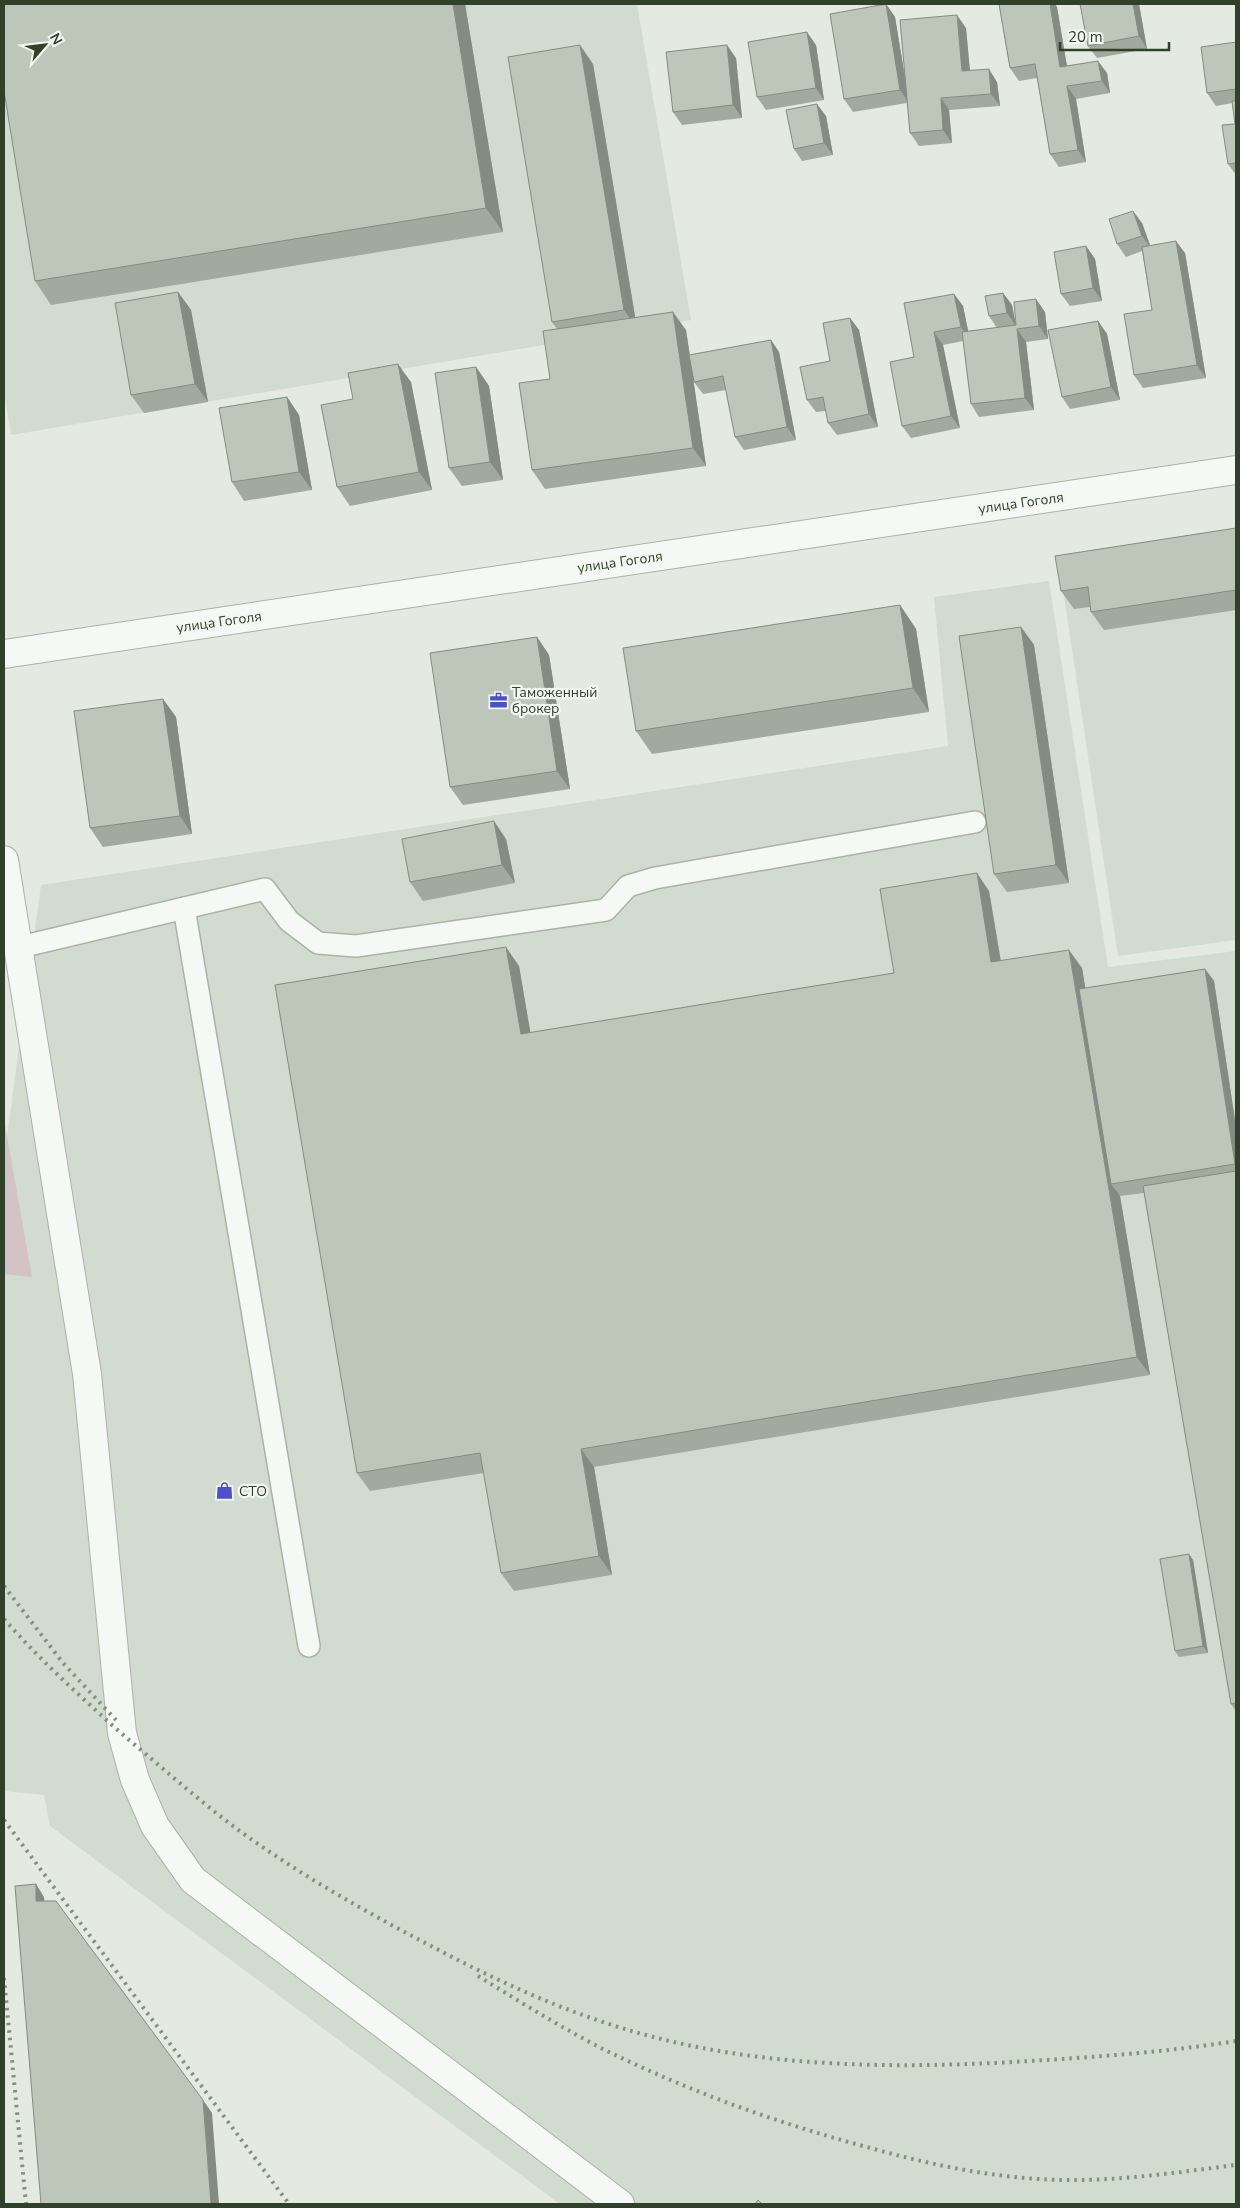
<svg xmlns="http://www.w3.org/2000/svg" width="1240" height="2208" font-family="'Nunito Sans',sans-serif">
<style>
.built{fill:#d2dbd0}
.green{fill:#d3c3c5}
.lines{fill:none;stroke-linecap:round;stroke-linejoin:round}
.service-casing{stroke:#aab3a6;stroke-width:24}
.minor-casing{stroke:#aab3a6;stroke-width:30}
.service{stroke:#f5f8f4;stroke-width:21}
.minor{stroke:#f5f8f4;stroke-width:28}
.rail{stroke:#81927b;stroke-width:4;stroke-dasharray:2.5 5;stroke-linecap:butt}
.wall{fill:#a2aa9f}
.shaded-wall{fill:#848b82}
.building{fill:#bcc6b9;stroke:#848b82}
.labels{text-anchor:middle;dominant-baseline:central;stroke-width:4.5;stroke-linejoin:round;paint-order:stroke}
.street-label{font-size:14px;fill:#30412a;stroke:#f3f7f1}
.poi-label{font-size:14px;fill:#30412a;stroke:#f3f7f1;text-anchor:start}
</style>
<rect width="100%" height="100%" fill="#e4e9e1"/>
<g class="built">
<path d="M4,4H637L691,320L11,435L4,391Z"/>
<path d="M1236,541V940L1118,956L1060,569Z"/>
<path d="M1049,581L1108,967L1236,951V2204H560L50,1826L44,1795L4,1791V1159L41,885L948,746L934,597Z"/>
</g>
<path class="green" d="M4,1119L32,1277L4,1274Z"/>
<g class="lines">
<defs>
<g id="service">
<path d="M184,908L309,1646"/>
<path d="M16,948L265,889L289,921L318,943L356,946L606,910L628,886L655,878L975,822"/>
</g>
<g id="minor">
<path d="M4,654L1236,470"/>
<path d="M4,860L87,1374L122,1733L135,1780L155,1826L193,1880L620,2204"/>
</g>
</defs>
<use href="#service" class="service-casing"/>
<use href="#minor" class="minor-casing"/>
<use href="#service" class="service"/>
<use href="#minor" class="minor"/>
<g class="rail">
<path d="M4,1586L63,1663L116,1720"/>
<path d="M4,1619C40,1660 81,1697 122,1734C159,1765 195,1797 233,1826C295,1872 364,1911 433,1947C497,1981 565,2012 635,2032C767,2070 909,2069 1045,2060C1109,2056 1173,2051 1236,2041"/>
<path d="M4,1820L289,2204"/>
<path d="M478,1976C519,2001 560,2027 603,2049C690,2092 780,2124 874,2149C936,2166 999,2179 1064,2180C1122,2181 1179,2172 1236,2165"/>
<path d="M4,1978L26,2204"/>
</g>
</g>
<g class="wall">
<path d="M4,4H465L503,232L51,305L35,281Z"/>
<path d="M886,4L895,17L906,82L966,28L970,71L997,82L1000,106L949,110L952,143L919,146L910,133L907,103L853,112L844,99Z"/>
<path d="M999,4H1055L1057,7L1067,66L1107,73L1110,93L1076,99L1086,162L1059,167L1050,154L1037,78L1019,81L1010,68Z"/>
<path d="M1139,4L1147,49L1097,58L1088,46Z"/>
<path d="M1236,42V175L1228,164L1235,124L1232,103L1216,106L1207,93Z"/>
<path d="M816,45L824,100L766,110L757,97Z"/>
<path d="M736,58L742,118L682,125L673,112Z"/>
<path d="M593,64L635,317L686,330L690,355L771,340L779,352L796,440L744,450L735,437L726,390L703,394L694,382L692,371L706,466L545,489L532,470L550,379L557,329L552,322Z"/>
<path d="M826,116L833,155L802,161L794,149Z"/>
<path d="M1142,223L1150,245L1185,253L1206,378L1143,388L1134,375L1152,310L1142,251L1126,257L1117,244Z"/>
<path d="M1086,246L1095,259L1102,301L1070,306L1061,294Z"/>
<path d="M178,292L191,310L208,402L144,413L131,395Z"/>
<path d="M1003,293L1012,305L1016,325L1045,312L1048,339L1026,342L1034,410L979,417L971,404L963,341L943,345L960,428L911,438L902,426L914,357L954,294L963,306L968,331L997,328L989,316Z"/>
<path d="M850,318L859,330L878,427L837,435L828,423L826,411L816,412L807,400L830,361Z"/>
<path d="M1098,321L1107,334L1120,400L1070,409L1062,397Z"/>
<path d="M476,367L489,386L503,480L462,486L449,468Z"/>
<path d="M411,382L432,490L350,506L337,487L353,399Z"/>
<path d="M287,397L299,415L312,490L244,501L232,482Z"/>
<path d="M1236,528V610L1104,630L1091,612L1090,607L1074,609L1061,591Z"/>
<path d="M900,605L916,629L929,712L652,754L636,731Z"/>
<path d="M1021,627L1034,645L1069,883L1007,892L994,874Z"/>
<path d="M537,637L549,655L570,789L463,805L450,787Z"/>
<path d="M163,699L176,717L192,834L103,847L90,828Z"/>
<path d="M506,839L515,883L423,901L410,882Z"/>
<path d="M989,891L1001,961L1082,968L1085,988L1205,969L1214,981L1236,1127V1710H1235L1231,1704L1144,1193L1120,1196L1150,1375L594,1467L612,1575L514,1591L501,1573L484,1473L370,1491L357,1473L519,966L530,1033L894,973Z"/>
<path d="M1189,1554L1193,1560L1208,1653L1179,1657L1175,1651Z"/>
</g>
<g class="shaded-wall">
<path d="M453,4H465L503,232L486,208Z"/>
<path d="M886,4L895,17L909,103L900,90Z"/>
<path d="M1050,4H1055L1057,7L1069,79L1060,67Z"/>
<path d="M1133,4H1139L1147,49L1139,36Z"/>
<path d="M957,15L966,28L971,84L962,71Z"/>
<path d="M807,32L816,45L824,100L816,88Z"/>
<path d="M580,45L593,64L637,328L624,310Z"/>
<path d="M727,45L736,58L742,118L733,105Z"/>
<path d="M1098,61L1107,73L1110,93L1102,81Z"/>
<path d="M989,69L997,82L1000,106L991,94Z"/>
<path d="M1067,86L1076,99L1086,162L1078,150Z"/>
<path d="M941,98L949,110L952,143L943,130Z"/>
<path d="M817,104L826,116L833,155L824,143Z"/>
<path d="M1133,211L1142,223L1151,248L1142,236Z"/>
<path d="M1176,241L1185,253L1206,378L1197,365Z"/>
<path d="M1086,246L1095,259L1102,301L1093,288Z"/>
<path d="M178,292L191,310L208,402L195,384Z"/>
<path d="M1003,293L1012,305L1016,326L1007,313Z"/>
<path d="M954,294L963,306L970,340L961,327Z"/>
<path d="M1036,299L1045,312L1048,339L1039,326Z"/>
<path d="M673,312L686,330L706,466L693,448Z"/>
<path d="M850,318L859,330L878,427L869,414Z"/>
<path d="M1098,321L1107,334L1120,400L1111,387Z"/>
<path d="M1017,329L1026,342L1034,410L1025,398Z"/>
<path d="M934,332L943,345L960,428L951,416Z"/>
<path d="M771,340L779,352L796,440L787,427Z"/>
<path d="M398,364L411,382L432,490L419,472Z"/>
<path d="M476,367L489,386L503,480L490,462Z"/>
<path d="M287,397L299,415L312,490L299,472Z"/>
<path d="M900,605L916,629L929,712L913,688Z"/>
<path d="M1021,627L1034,645L1069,883L1056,865Z"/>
<path d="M537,637L549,655L570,789L557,771Z"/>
<path d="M163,699L176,717L192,834L180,816Z"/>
<path d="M494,821L506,839L515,883L502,865Z"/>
<path d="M977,873L989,891L1004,981L991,962Z"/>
<path d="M506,947L519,966L534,1053L521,1034Z"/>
<path d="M1069,950L1082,968L1118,1183L1111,1184L1120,1196L1150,1375L1137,1357Z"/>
<path d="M1205,969L1214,981L1236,1127V1166L1235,1164Z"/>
<path d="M581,1449L594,1467L612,1575L599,1556Z"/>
<path d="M1189,1554L1193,1560L1208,1653L1203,1646Z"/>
<path d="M36,1884L44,1897L45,1913L36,1901Z"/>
<path d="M203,2100L212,2113L219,2204H211Z"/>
</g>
<g class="building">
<path d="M4,4H453L486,208L35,281L4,91Z"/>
<path d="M886,4L900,90L844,99L830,14Z"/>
<path d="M999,4H1050L1060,67L1098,61L1102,81L1067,86L1078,150L1050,154L1035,64L1010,68Z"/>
<path d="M1080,4H1133L1139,36L1088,46Z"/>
<path d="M957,15L962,71L989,69L991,94L941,98L943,130L910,133L900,20Z"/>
<path d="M807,32L816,88L757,97L748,42Z"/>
<path d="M1236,42V89L1207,93L1201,47Z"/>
<path d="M580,45L624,310L552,322L508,57Z"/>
<path d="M727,45L733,105L673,112L666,52Z"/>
<path d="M1232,101H1236V163L1228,164L1222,125L1235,124Z"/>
<path d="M817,104L824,143L794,149L786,110Z"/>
<path d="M1133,211L1142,236L1117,244L1109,219Z"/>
<path d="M1176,241L1197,365L1134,375L1124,314L1152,310L1142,247Z"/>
<path d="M1086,246L1093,288L1061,294L1054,252Z"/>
<path d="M178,292L195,384L131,395L115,303Z"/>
<path d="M1003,293L1007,313L989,316L985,296Z"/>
<path d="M954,294L961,327L934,332L951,416L902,426L890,362L914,357L904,303Z"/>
<path d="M1036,299L1039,326L1017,329L1025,398L971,404L962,332L1016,325L1014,302Z"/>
<path d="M673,312L693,448L532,470L519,383L550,379L543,331Z"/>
<path d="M850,318L869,414L828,423L823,397L807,400L800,367L830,361L823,323Z"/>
<path d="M1098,321L1111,387L1062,397L1048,330Z"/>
<path d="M771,340L787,427L735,437L723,376L694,382L689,355Z"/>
<path d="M398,364L419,472L337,487L321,405L353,399L348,373Z"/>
<path d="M476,367L490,462L449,468L435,373Z"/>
<path d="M287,397L299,472L232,482L219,408Z"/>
<path d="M1236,528V590L1091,612L1088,587L1061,591L1055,556Z"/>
<path d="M900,605L913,688L636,731L623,648Z"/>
<path d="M1021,627L1056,865L994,874L959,636Z"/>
<path d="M537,637L557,771L450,787L430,653Z"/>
<path d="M163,699L180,816L90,828L74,711Z"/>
<path d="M494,821L502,865L410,882L402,839Z"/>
<path d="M977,873L991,962L1069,950L1137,1357L581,1449L599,1556L501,1573L480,1453L357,1473L275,985L506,947L521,1034L894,973L880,889Z"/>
<path d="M1205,969L1235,1164L1111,1184L1079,989Z"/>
<path d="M1236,1171V1703L1231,1704L1143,1186Z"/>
<path d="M1189,1554L1203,1646L1175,1651L1160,1559Z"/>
<path d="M36,1884V1901H56L203,2100L211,2204H41L15,1886Z"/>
<path d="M758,2200L762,2204H755Z"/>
</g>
<defs>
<symbol id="office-bare" viewBox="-9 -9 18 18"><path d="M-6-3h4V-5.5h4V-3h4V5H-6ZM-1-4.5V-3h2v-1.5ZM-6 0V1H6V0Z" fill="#4c50c9" stroke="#f3f7f1" stroke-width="2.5" paint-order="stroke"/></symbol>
<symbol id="shop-bare" viewBox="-9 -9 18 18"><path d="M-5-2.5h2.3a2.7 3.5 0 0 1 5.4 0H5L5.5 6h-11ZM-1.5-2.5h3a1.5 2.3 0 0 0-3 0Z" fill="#4c50c9" stroke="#f3f7f1" stroke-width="2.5" paint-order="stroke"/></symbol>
</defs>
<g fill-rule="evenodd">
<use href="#office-bare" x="486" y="688" width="25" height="25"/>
<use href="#shop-bare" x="212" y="1478" width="25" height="25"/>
</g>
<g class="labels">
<g class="street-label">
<text transform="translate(1021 503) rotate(-8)">улица Гоголя</text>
<text transform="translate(620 562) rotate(-8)">улица Гоголя</text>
<text transform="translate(219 622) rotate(-8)">улица Гоголя</text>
</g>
<g class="poi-label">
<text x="512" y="692">Таможенный<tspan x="512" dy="16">брокер</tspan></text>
<text x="239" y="1491">СТО</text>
</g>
</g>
<rect width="1240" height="2208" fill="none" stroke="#30412a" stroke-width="10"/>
<g transform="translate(45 45) rotate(62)" stroke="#f3f7f1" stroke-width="4" paint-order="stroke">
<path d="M0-4L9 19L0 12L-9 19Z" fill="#30412a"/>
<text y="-8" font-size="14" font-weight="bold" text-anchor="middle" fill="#30412a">N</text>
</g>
<path d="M1060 42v8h109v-8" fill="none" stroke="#30412a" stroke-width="2.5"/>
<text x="1068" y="42" font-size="15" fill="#30412a" stroke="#f3f7f1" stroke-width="4" paint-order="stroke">20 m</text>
</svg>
